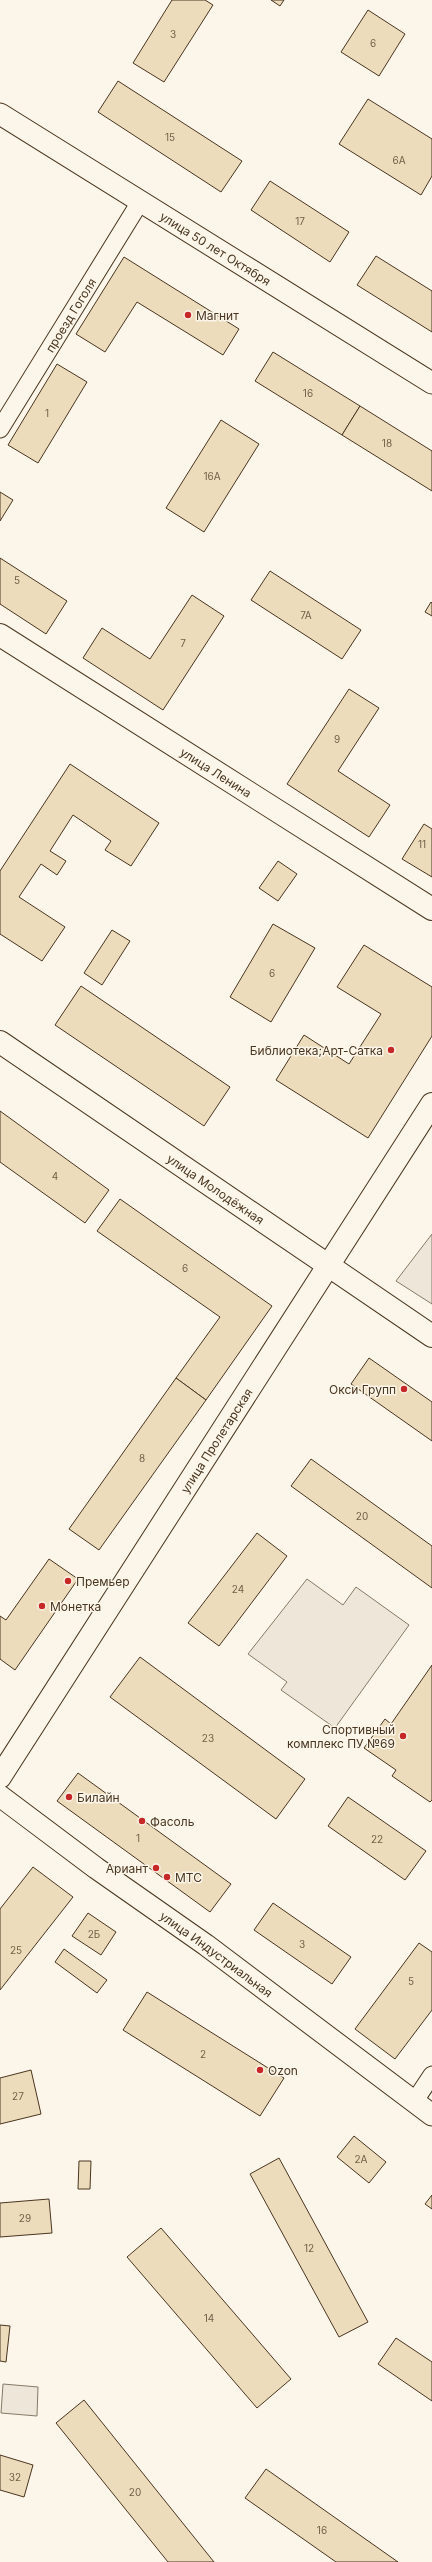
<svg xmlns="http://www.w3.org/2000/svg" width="432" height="2562" font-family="Inter,sans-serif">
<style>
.green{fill:#ede6d9;stroke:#887966}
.building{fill:#ecdcbc;stroke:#4a3520}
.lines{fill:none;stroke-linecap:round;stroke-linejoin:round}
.minor-casing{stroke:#4a3520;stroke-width:19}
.tertiary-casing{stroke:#4a3520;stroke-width:23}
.secondary-casing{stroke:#4a3520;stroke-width:24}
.minor{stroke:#fbf6e9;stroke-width:17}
.tertiary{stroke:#fbf6e9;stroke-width:21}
.secondary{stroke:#fbf6e9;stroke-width:22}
.poi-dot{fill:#c62828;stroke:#fbf6e9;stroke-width:1.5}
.labels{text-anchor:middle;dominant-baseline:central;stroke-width:3;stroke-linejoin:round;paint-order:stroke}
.number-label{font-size:10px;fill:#725f47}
.street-label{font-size:12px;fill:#4a3520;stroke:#fbf6e9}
.poi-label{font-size:12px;fill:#4a3520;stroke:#fbf6e9;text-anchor:start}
</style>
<rect width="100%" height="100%" fill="#fbf6e9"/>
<g class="green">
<path d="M432,1234V1304L396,1281Z"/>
<path d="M307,1579L343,1605L356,1587L409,1625L335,1728L281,1690L287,1682L248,1654Z"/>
<path d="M3,2384L38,2387L37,2416L1,2413Z"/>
</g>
<g class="building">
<path d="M172,0H205L213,5L164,82L133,63Z"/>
<path d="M271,0H284L280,6Z"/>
<path d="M368,10L405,34L379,76L341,52Z"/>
<path d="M118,81L242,161L221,192L98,112Z"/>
<path d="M368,99L432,139V176L421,195L339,144Z"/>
<path d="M270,181L349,232L330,262L251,210Z"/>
<path d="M376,256L432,291V332L357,285Z"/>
<path d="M124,257L239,329L223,355L137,302L105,352L76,334Z"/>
<path d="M273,352L360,406L342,435L255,381Z"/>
<path d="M57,364L87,382L38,463L8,445Z"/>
<path d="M360,406L432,451V491L342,435Z"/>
<path d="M221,420L259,444L204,532L166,508Z"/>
<path d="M0,492L13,500L0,521Z"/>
<path d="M0,558L67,601L46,634L0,604Z"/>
<path d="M270,571L361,630L342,659L251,600Z"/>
<path d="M192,595L224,616L163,710L83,658L102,628L150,659Z"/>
<path d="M431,602L432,603V616L425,612Z"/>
<path d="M349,689L379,708L338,771L390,805L369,837L287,784Z"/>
<path d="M70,764L159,823L131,866L105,850L111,841L73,815L50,851L66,861L57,875L41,864L19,897L65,927L42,961L0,934V871Z"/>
<path d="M424,824L432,829V877L402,859Z"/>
<path d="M278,861L297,874L278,901L259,888Z"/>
<path d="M273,924L315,948L271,1022L230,997Z"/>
<path d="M112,930L130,941L102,985L84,973Z"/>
<path d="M364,945L432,987V1036L368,1138L276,1080L304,1035L349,1064L381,1014L337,987Z"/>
<path d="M81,986L230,1087L204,1126L55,1025Z"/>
<path d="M0,1111L109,1190L85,1223L0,1162Z"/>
<path d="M120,1199L272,1306L206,1400L176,1378L220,1317L97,1231Z"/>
<path d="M369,1358L432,1402V1441L351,1384Z"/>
<path d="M176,1378L206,1400L99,1550L69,1529Z"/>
<path d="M311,1459L432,1546V1588L291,1486Z"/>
<path d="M257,1533L287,1556L219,1646L188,1623Z"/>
<path d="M49,1559L78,1579L15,1670L0,1659V1616L6,1620Z"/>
<path d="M140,1657L305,1779L276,1819L110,1697Z"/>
<path d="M432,1665V1800L430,1802L392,1776L396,1770L364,1748L385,1719L391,1724Z"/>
<path d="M78,1773L231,1884L210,1912L57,1801Z"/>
<path d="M348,1797L426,1851L405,1880L328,1826Z"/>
<path d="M33,1867L73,1897L0,1990V1909Z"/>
<path d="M273,1903L351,1957L332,1984L254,1930Z"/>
<path d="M88,1913L116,1932L101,1955L72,1936Z"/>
<path d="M419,1943L432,1952V2010L395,2059L355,2029Z"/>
<path d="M64,1949L107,1980L97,1993L55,1962Z"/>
<path d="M147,1992L284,2078L260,2116L123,2030Z"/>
<path d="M31,2070L41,2114L0,2124V2078Z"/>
<path d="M354,2136L386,2162L369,2183L337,2157Z"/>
<path d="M279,2158L368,2322L339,2337L250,2174Z"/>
<path d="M79,2161H91L90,2189H78Z"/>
<path d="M432,2195V2209L425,2204Z"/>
<path d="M49,2199L52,2233L0,2237V2203Z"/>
<path d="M161,2228L291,2379L257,2408L127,2257Z"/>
<path d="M0,2325L10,2326L6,2362L0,2361Z"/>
<path d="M396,2338L432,2362V2401L378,2364Z"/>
<path d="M84,2400L214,2562H168L56,2423Z"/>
<path d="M0,2455L33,2465L24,2497L0,2490Z"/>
<path d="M266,2469L398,2562H336L245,2498Z"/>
</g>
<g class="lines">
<defs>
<g id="minor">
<path id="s1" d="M0,429L140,202"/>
<path d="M414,2102L432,2075"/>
</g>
<g id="tertiary">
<path id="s2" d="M0,114L432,383"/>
<path id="s3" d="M0,1796L96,1868L206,1945L432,2115"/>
</g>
<g id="secondary">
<path id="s4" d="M0,635L432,909"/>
<path id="s5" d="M0,1042L432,1336"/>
<path id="s6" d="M0,1777L432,1104"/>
</g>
</defs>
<use href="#minor" class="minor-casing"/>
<use href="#tertiary" class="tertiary-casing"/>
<use href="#secondary" class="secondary-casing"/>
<use href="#minor" class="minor"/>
<use href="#tertiary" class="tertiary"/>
<use href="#secondary" class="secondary"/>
</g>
<g class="poi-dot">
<circle cx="188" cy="315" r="4"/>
<circle cx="391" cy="1050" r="4"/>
<circle cx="404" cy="1389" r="4"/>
<circle cx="68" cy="1581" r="4"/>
<circle cx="42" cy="1606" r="4"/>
<circle cx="403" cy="1736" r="4"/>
<circle cx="69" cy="1797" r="4"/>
<circle cx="142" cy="1821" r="4"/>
<circle cx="156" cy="1868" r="4"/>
<circle cx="167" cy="1877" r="4"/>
<circle cx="260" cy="2070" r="4"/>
</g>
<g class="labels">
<g class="number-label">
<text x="173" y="34">3</text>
<text x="373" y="43">6</text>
<text x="170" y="137">15</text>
<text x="399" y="160">6А</text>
<text x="300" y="221">17</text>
<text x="308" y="393">16</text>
<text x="47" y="413">1</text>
<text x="387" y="443">18</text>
<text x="212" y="476">16А</text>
<text x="17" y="580">5</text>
<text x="306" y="615">7А</text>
<text x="183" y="643">7</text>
<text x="337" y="739">9</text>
<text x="422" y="844">11</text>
<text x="272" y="973">6</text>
<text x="55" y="1176">4</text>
<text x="185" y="1268">6</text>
<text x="142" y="1458">8</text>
<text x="362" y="1516">20</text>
<text x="238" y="1589">24</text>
<text x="208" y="1738">23</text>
<text x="138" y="1838">1</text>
<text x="377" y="1839">22</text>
<text x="94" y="1934">2Б</text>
<text x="302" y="1944">3</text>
<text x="16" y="1950">25</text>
<text x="411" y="1981">5</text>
<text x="203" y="2054">2</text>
<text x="18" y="2096">27</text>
<text x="361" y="2159">2А</text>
<text x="25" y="2218">29</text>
<text x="309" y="2248">12</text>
<text x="209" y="2318">14</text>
<text x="15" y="2477">32</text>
<text x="135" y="2492">20</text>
<text x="322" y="2530">16</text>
</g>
<g class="street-label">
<text stroke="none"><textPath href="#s2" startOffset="254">улица 50 лет Октября</textPath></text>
<text stroke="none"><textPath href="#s1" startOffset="134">проезд Гоголя</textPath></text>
<text stroke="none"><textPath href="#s4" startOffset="256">улица Ленина</textPath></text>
<text stroke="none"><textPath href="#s5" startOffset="261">улица Молодёжная</textPath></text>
<text stroke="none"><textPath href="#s6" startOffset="400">улица Пролетарская</textPath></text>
<text stroke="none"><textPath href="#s3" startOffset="268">улица Индустриальная</textPath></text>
</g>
<g class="poi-label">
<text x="196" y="315">Магнит</text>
<text x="383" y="1050" text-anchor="end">Библиотека;Арт-Сатка</text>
<text x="396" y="1389" text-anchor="end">Окси Групп</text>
<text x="76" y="1581">Премьер</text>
<text x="50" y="1606">Монетка</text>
<text x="395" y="1729" text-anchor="end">Спортивный<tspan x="395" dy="14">комплекс ПУ №69</tspan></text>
<text x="77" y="1797">Билайн</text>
<text x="150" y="1821">Фасоль</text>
<text x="148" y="1868" text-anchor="end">Ариант</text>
<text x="175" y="1877">МТС</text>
<text x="268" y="2070">Ozon</text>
</g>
</g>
</svg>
